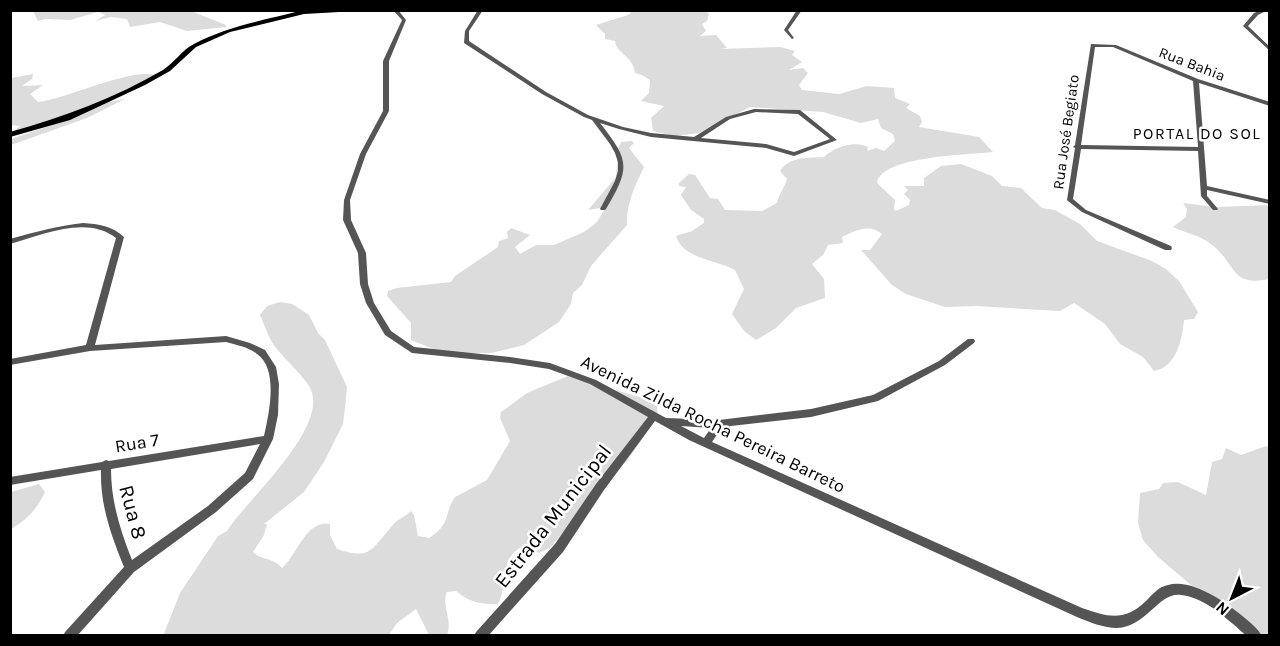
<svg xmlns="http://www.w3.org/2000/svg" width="1280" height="646" font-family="Karla,sans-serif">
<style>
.green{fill:#dcdcdc}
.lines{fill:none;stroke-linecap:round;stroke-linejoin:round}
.minor{fill:#555;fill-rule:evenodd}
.major{fill:#000;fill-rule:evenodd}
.labels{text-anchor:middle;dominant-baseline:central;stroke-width:5;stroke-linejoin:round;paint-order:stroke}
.far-street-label{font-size:15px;fill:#000;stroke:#fff}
.far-neighbourhood-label{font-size:16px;letter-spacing:1.5px;fill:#000;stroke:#fff}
.street-label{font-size:18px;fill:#000;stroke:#fff}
.near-street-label{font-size:21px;fill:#000;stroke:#fff}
</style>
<rect width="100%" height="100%" fill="#fff"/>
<g class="green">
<path d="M67,11H191L226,25V27L187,31L160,22L130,27L127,19L111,17L95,21L105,15L98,12L70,20L46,19L38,21L33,11Z"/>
<path d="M628,11H701L709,13L707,21L702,24L706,31L700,36L716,35L727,48L720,49L780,47L795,51L792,55L802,62L789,70L803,68L808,73L799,85L802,90L839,94L867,86L894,88L895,98L910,104L906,108L920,116L922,122L919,127L979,137L993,152C971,155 882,155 877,183L895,200L894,209L896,211L909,205L910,200L904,194L908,190L904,186H924V178L941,166L961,164L992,176L1002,186L1021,188L1042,208L1055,210L1080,224L1097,241L1152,261L1166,269L1179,281L1198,312L1194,319L1184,320C1182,339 1177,367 1154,371L1143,357L1120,344L1105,324L1074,303L1060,311L976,306L945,307L906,294L892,285L861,250H870L882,234C869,223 855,231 842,237L843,243L828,245L823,255L812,264L824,279L825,298L796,308L776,328L756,340L744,331L732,314L744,289L735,270C717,260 683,259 676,236L692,231L704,223V219L691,210L681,195L686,187L679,186V183L689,174L695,175L710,198L718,199L725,210L762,211L777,203C779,194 784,189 787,179L780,171C790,156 808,158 824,157C834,147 855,140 868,147L867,151L876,148L884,151L895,141L893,134L881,128L878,119L861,123L823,112L750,107L699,133L673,136L653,131L651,118L664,106L641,101L649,93L650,80L642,75L635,73C633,55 616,54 615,41L605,39V34L596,25L628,15L631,13Z"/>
<path d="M33,74L32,79L22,86L43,85L30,94L38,102C69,98 129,68 156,75L109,102L125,99L87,118L11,145V139L79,116L11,133L20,126L11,125V78Z"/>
<path d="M632,141L634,143L629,148L644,167C635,186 626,204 627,225L591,266L582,285L573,293L571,304L559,322L524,345L491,353H465L436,350L411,340V323L387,296L388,291L397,288L451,282L455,276L498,247L499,241L508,238L507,232L511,228L530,235L515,247L520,254L536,245H554L584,232L597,222L606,207L588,210L616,177L618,149L621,142Z"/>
<path d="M1183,203L1216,207L1269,205V279C1230,287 1237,264 1211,244C1200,235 1185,233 1173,227L1186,217L1187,209Z"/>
<path d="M280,302L292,304L309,315L318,333L325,340L347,387L346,399L343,424L324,462L304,492L264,524H267L264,535L253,552C262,561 271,556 282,568C297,556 306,519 330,524V535L337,549C371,560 370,551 392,526C397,519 405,517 411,511L414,515L418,536L429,538C452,523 443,515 455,497L487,480L510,441L500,418L501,412L527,393L568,376L643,398L657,406L658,416L627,461L600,487L550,548L539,553L521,547C499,560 508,585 498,604C482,605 469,602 456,591L447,592C441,605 453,620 447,635H429L416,609L397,623L389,635L163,636L180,593L218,536L227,531C247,499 333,425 309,386C300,372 283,358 273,344C268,336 264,324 260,315L267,306Z"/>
<path d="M1266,446L1269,447V635H1250L1158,557L1143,540L1138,523L1140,493L1159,489L1163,483L1178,482L1206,495L1212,462L1222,459L1226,448L1241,455Z"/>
<path d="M39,484L45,492C37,509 27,520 11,529V492Z"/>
</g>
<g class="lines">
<g class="minor">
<path d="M393,10H398L406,20L389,61V111L366,154L350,200L351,220L366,253L368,284L374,303L391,331L414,347L510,357L550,363L596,380L666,418L719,420L811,409L873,395L939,361L968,339H974L975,341L974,343L945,365L878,401L811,417L722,427L712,442L1082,608C1108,617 1124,622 1146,601C1153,594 1158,587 1168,585C1193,578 1228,604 1246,619C1252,624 1258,629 1262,636C1258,636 1252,637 1248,636C1243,634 1237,627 1233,624C1219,612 1201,597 1181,595C1158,592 1147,627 1117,628C1104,628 1089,622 1077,617L689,440L655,421L604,490L563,552L488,636H474L476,632L555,544L596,484L648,417L590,384L549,369L510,363L412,353L385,335L366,303L360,284L358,253L343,220L344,200L360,154L383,111V61L402,20ZM681,426L711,428L704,438Z"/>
<path d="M478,10H483L469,31V41L546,92L588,115L623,127L651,133L694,137L726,117L754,109L800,110L837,140L794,156L766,148L651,137L619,129L600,123C629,160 631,167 606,209L605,210H601L600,209L615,181L618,171V162L615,153L610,144L592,120L584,117L542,94L464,43L465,31ZM756,112L798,114L830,139L794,152L766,144L701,138L730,119Z"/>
<path d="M797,10H802L788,30L794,38L792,39L784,30Z"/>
<path d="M1261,10H1268L1258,15L1248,26L1270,47V51L1243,26L1254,13Z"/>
<path d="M1091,44L1116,45L1198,79L1270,102V106L1199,83L1207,186L1270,200V204L1207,190V196L1218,209L1217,210H1213L1201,196L1198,151L1081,149L1073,199L1086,210L1171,246L1172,248L1171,250H1165L1082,212L1068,201L1067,200L1075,148L1073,147L1075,145ZM1095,47H1113L1193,81L1198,147L1081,145Z"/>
<path d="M83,223C99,224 112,226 124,237L95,345L226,336L250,343L265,350L276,367L279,384L278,415L273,439L253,479L216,512L134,572L77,636H63L65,632L124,567C111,535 100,505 101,470L10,485V477L102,462L106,460L109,461L264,436C269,414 279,369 257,354C249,347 236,345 226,342L90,351L10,365V359L86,345L116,238C86,215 43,235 10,244V239C34,232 58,226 83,223ZM260,444L245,473L208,506L132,560C120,530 111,501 111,469Z"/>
</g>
<path class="major" d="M303,10H375L304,14L230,32L196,47L170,71L145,85L70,120L10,137V132C63,117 115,98 163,70C174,63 182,50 194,44C227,26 266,20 303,10Z"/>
</g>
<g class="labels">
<g class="far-street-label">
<text transform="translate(1192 64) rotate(21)">Rua Bahia</text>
<text transform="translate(1066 132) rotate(-82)">Rua José Begiato</text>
</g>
<g class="far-neighbourhood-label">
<text x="1197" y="133">PORTAL DO SOL</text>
</g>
<g class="street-label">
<text transform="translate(713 424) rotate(26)">Avenida Zilda Rocha Pereira Barreto</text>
<text transform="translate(137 443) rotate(-9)">Rua 7</text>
</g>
<g class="near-street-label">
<text transform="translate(133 512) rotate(75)">Rua 8</text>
<text transform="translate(553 516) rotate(-52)">Estrada Municipal</text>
</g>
</g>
<rect width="1280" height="646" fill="none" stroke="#000000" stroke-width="24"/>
<g transform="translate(1232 598) rotate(222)" stroke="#ffffff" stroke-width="4.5" paint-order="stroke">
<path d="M0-4.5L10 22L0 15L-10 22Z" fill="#000000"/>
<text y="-9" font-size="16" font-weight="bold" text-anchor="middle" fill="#000000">N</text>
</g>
</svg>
